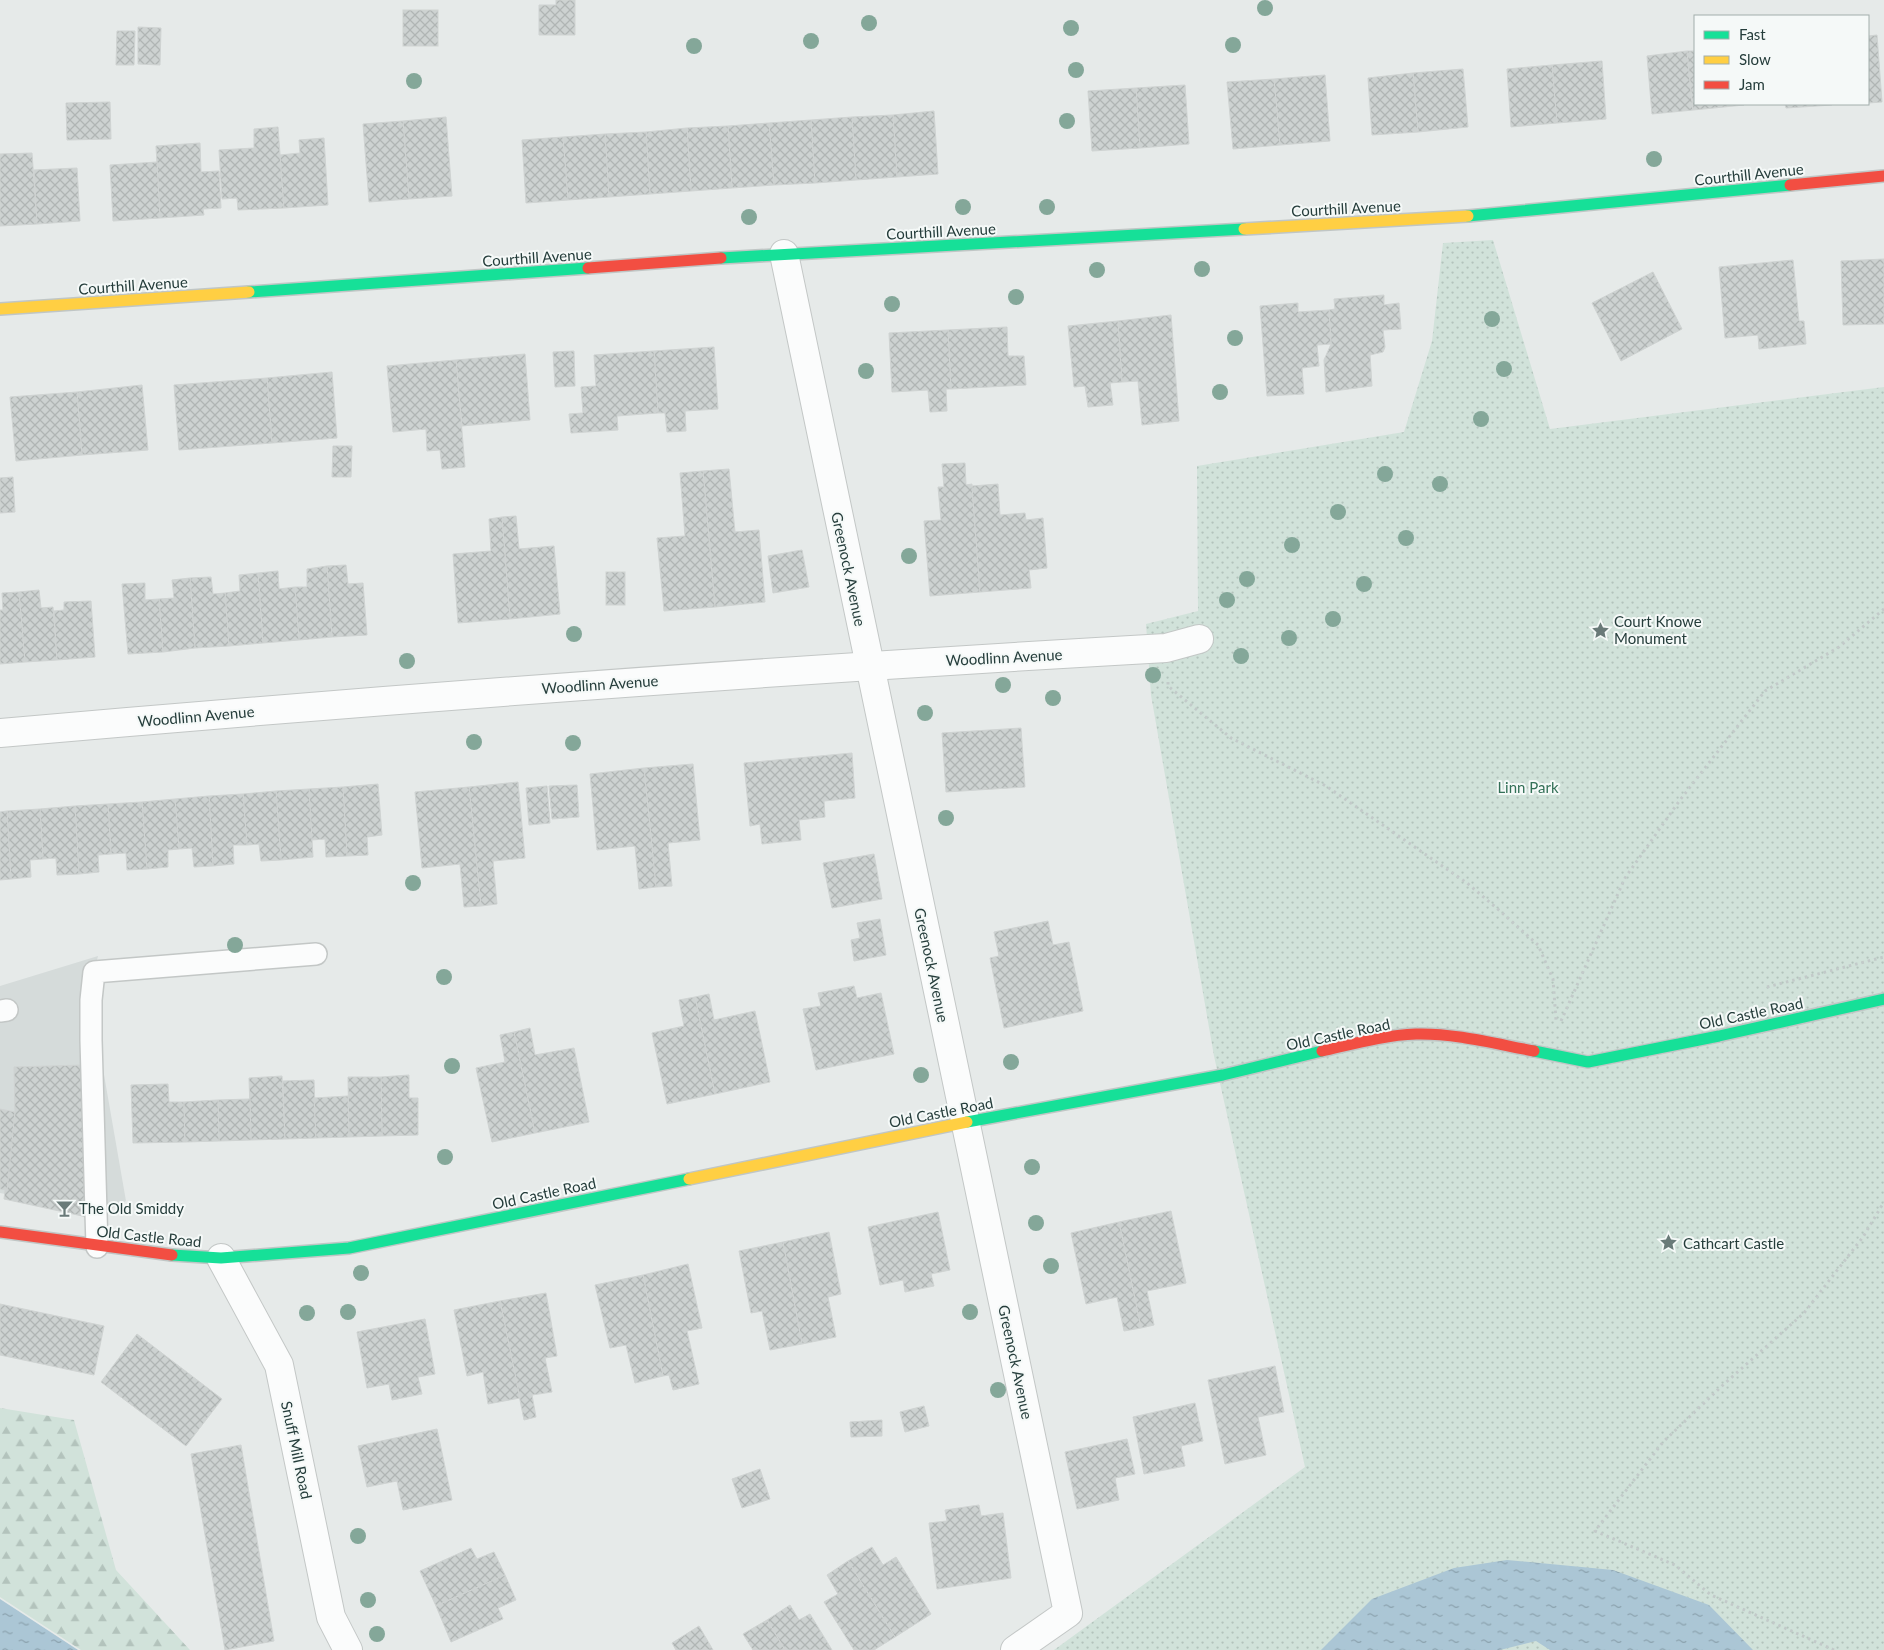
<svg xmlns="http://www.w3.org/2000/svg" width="1884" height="1650" font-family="Lato,sans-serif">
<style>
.built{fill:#d5dbda}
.forest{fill:url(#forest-firs)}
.park{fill:url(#park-dots)}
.water{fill:url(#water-ripples)}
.building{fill:url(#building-cross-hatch);stroke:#cfd3d2}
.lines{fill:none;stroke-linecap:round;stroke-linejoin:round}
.lane-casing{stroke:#c3c7c6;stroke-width:24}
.street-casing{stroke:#c3c7c6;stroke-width:30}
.fast-casing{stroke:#c0c6c5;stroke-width:14}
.slow-casing{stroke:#c0c6c5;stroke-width:14}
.jam-casing{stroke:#c0c6c5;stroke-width:14}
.path{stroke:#c2cac9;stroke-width:3;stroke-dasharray:2.5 4;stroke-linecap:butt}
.lane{stroke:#fbfcfc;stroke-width:21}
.street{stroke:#fbfcfc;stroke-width:28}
.fast{stroke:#16e098;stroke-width:11}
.slow{stroke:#ffcf43;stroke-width:11}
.jam{stroke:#f24e42;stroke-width:11}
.tree{fill:#84a799}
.labels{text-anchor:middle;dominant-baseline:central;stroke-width:4;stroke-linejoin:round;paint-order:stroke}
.street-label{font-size:15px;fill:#253d3b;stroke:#f5f9f8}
.poi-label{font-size:15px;fill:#253d3b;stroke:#f5f9f8;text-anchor:start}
.park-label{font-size:15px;fill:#337057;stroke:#f5f9f8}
</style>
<defs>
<pattern id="forest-firs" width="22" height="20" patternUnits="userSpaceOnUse" patternTransform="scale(1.25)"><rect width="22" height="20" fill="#d1e2da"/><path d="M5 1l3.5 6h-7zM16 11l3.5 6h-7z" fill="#b3c3bc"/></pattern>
<pattern id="park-dots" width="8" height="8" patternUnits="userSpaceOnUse" patternTransform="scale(1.25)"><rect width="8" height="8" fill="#d1e2da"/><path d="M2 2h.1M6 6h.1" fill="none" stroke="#b3c3bc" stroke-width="1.8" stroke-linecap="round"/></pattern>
<pattern id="water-ripples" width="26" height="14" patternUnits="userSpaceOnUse" patternTransform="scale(1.25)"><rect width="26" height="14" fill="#abc6d5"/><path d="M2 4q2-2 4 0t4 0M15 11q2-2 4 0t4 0" fill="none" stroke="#8ba2ae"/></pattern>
<pattern id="building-cross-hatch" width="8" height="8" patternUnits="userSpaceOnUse" patternTransform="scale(1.25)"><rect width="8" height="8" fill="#cdd2d1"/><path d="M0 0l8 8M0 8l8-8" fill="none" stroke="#b0b5b4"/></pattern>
</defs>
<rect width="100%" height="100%" fill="#e6eae9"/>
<path class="built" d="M98,956L94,972L91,1000L126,1201L103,1213L0,1193V986Z"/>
<path class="forest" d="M0,1408L74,1420L116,1570L190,1650H81L0,1597Z"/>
<path class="park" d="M1493,240L1550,429L1884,387V1650H1054L1305,1467L1214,1056L1151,695L1146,624L1198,611L1197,466L1404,432L1432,341L1443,243Z"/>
<g class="water">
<path d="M1507,1560L1613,1570L1709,1605L1753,1650H1550L1536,1641L1500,1650H1321L1372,1599L1454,1568Z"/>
<path d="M0,1599L78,1650H0Z"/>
</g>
<g class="building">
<path d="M556,0H575V35H539V5H556Z"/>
<rect x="403" y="10" width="35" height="36"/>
<path d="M138,27L161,28L160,65L138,64Z"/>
<path d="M117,31H135L134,65H116Z"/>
<path d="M1877,35L1882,102L1868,103V36Z"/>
<path d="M1687,51L1693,110L1652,114L1647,56Z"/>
<path d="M1687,51H1695V104L1744,105L1693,110Z"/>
<path d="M1602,61L1606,119L1557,123L1552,65Z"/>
<path d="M1552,65L1557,123L1511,127L1507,69Z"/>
<path d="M1463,69L1468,127L1418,132L1413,73Z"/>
<path d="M1413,73L1418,132L1372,135L1368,78Z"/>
<path d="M1325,75L1330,141L1280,145L1274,79Z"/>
<path d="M1274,79L1280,145L1233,149L1227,82Z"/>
<path d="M1185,85L1189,144L1140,148L1136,88Z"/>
<path d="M1136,88L1140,148L1092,151L1088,91Z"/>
<path d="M110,102L111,139L67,140L66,103Z"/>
<path d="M1785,104H1831L1832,105L1786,108Z"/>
<path d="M934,111L938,174L897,177L893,115Z"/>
<path d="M893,115L897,177L856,180L852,117Z"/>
<path d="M446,117L452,196L409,199L403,121Z"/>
<path d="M852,117L856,180L815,183L811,120Z"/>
<path d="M811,120L815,183L774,185L769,123Z"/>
<path d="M403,121L409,199L369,202L363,124Z"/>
<path d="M769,123L774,185L732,188L728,126Z"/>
<path d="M728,126L732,188L691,191L687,128Z"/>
<path d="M278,127L284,208L238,210L237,198L222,199L219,150L254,148V129Z"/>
<path d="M687,128L691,191L650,194L646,132Z"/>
<path d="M646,132L650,194L609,197L605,134Z"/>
<path d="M605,134L609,197L568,200L563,137Z"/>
<path d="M563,137L568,200L526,203L522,140Z"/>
<path d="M324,138L328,205L284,208L280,155L300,153L299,140Z"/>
<path d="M200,143L201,172L219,171L221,208L203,209L204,215L160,218L156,146Z"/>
<path d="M32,153L37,224L0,226V154Z"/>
<path d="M157,162L160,218L113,221L110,165Z"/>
<path d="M77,168L80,221L37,224L34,170Z"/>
<path d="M1884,259V324L1843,325L1841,261Z"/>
<path d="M1793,260L1799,321H1804L1806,344L1759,349L1758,335L1725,338L1719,267Z"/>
<path d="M1653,272L1682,329L1621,361L1592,303Z"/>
<path d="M1384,295V305L1399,303L1401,329L1383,330L1385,347L1383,352L1370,355L1372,386L1326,392L1324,360L1331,344L1329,310L1335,309L1334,299Z"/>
<path d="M1298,303V312L1329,310L1331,344L1317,345L1319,366L1302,368L1304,394L1267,396L1260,306Z"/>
<path d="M1171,315L1179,421L1142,425L1138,381L1122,382L1118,321Z"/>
<path d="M1118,321L1122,382L1110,383L1113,405L1088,407L1085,386L1074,387L1068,326Z"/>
<path d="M1007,327L1008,356H1024L1026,385L951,389L948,330Z"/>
<path d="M948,330L951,389H946L947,411L930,412L928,390L892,392L889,333Z"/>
<path d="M714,347L718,409L685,411L686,431L667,432L665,413H658L654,351Z"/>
<path d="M574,351L575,386L555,387L553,352Z"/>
<path d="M654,351L658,413L617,416L618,430L571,433L569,414L583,413L581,387L596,386L594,355Z"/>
<path d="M525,354L530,420L462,426L456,360Z"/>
<path d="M456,360L465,467L442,469L440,450L427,451L426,429L393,432L387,366Z"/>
<path d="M332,372L337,438L272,443L267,378Z"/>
<path d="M267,378L272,443L179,450L174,385Z"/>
<path d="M142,385L148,450L82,455L77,392Z"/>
<path d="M77,392L82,455L16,461L10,397Z"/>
<path d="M333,446H352L351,477H332Z"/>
<path d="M965,463L966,485L972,484V486L980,592L930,596L924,521L941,520L938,487H944L942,464Z"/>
<path d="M729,469L735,532L759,530L765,602L715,607L703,471Z"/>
<path d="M703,471L715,607L664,611L657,538L685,536L680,473Z"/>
<path d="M13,477L15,512L0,513V478Z"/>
<path d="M998,484L1000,515L1025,513L1026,520L1043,518L1047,568L1029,570L1031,588L980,592L972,486Z"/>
<path d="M516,516L519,549L554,546L560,614L510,619L502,517Z"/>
<path d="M502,517L510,619L458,623L453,554L491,551L489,519Z"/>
<path d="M802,550L809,587L773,593L768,556Z"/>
<path d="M346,565L348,584L363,583L367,635L332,637L327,566Z"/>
<path d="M327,566L332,637L299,640L295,587H307V569Z"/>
<path d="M278,571L279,589L295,587L299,640L263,643L258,573Z"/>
<rect x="606" y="572" width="19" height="33"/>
<path d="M258,573L263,643L229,646L225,593L240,591L239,575Z"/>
<path d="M211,577L213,594L225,593L229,646L195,648L190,578Z"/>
<path d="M190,578L195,648L163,652L159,599L174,598L172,580Z"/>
<path d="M145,583V600L159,599L163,652L128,654L122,584Z"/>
<path d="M39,590L41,608L53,607L57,660L25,662L19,592Z"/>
<path d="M19,592L25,662L0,664V610H3L2,593Z"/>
<path d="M91,601L95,657L57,660L54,611L64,610V602Z"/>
<path d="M1021,728L1025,787L946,792L942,733Z"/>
<path d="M852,753L855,798L824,801L825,817L799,820L801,840L762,844L760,824L750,826L744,763Z"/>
<path d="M693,764L700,840L668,843L672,886L656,887L644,768Z"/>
<path d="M644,768L656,887L639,889L635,846L597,850L590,774Z"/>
<path d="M518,782L525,858L493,861L497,904L481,906L469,787Z"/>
<path d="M378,784L382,835L367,837L368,855L347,856L343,787Z"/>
<path d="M577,785L579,817L552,819L549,786Z"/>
<path d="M547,786L550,823L529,825L526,788Z"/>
<path d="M343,787L347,856L326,857L325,839L311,840L309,789Z"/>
<path d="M469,787L481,906L464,907L460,864L422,868L415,792Z"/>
<path d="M309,789L313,857L281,860L276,791Z"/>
<path d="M276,791L281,860L261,861L259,844L247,845L243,794Z"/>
<path d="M243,794L247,845H233L234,864L213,866L209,796Z"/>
<path d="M209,796L213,866L194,867L192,848L179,849L175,799Z"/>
<path d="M175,799L179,849L168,850V867L147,869L142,802Z"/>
<path d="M142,802L147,869L127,870L126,853L111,854L108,804Z"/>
<path d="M108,804L111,854L98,855L99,872L79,874L75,806Z"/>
<path d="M75,806L79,874L57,875L56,858L43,859L40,809Z"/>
<path d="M40,809L43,859L30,860L31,877L11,879L7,811Z"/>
<path d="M7,811L11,879L0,880V812Z"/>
<path d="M874,854L882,899L832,908L823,863Z"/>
<path d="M880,919L886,955L854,961L851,940L860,938L857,923Z"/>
<path d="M1048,921L1053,945L1069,942L1083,1011L1004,1028L990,958L999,956L994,932Z"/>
<path d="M854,986L857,998L881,993L894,1054L816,1070L803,1009L821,1006L818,993Z"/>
<path d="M709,994L714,1020L755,1011L770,1082L715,1094L695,997Z"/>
<path d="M695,997L715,1094L667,1104L652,1033L684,1026L679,1000Z"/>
<path d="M530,1028L535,1055L574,1048L589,1122L535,1133L514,1032Z"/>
<path d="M514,1032L535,1133L492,1142L476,1068L505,1062L500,1035Z"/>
<path d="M85,1065L87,1217L4,1199L15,1112L14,1067Z"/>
<path d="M409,1075V1098H418V1135L382,1136L381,1077Z"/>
<path d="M282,1076L285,1139L251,1140L249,1078Z"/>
<path d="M348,1077H381L382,1136L349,1137Z"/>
<path d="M314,1080L316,1138L285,1139L283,1081Z"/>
<path d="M168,1084L169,1102H184L185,1142L133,1143L131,1085Z"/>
<path d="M348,1096L349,1137L316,1138L314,1098Z"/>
<path d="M250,1099L251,1140L219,1141L218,1100Z"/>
<path d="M218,1100L219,1141L185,1142L184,1102Z"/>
<path d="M0,1109L15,1112L7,1190L0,1189Z"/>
<path d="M1171,1211L1186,1283L1147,1291L1154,1325L1141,1328L1119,1222Z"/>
<path d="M938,1212L950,1270L931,1274L934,1286L905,1292L903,1280L880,1285L868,1227Z"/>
<path d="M1119,1222L1141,1328L1124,1331L1117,1297L1086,1304L1071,1233Z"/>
<path d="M829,1232L841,1294L828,1297L836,1337L802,1344L783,1242Z"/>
<path d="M783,1242L802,1344L770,1350L762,1311L751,1313L739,1251Z"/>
<path d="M688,1264L702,1328L687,1331L699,1384L673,1390L669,1375L663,1376L643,1275Z"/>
<path d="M643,1275L663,1376L635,1383L626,1345L610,1348L595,1285Z"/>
<path d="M546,1293L557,1356L545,1358L552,1392L532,1395L536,1417L524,1420L500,1301Z"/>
<path d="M500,1301L520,1398L488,1404L483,1372L467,1376L454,1310Z"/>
<path d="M0,1304L104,1326L94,1375L0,1355Z"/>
<path d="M425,1319L435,1374L418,1377L422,1394L392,1400L389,1384L367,1388L357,1332Z"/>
<path d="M137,1334L222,1399L186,1446L101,1382Z"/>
<path d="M1275,1366L1284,1412L1258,1417L1266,1455L1225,1464L1208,1380Z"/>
<path d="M1195,1403L1203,1441L1181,1446L1185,1466L1144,1474L1133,1417Z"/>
<path d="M924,1406L929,1426L905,1432L900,1412Z"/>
<path d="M882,1420V1436L851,1437L850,1422Z"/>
<path d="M437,1429L452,1500L403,1510L397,1481L367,1487L358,1446Z"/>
<path d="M1127,1439L1135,1474L1115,1478L1119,1500L1077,1509L1065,1452Z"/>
<path d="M241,1445L274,1641L225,1650L191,1454Z"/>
<path d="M760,1469L770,1499L742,1508L732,1479Z"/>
<path d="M979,1505L981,1516L1003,1513L1011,1578L937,1589L929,1523L947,1521L945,1510Z"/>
<path d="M872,1547L883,1565L896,1557L931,1614L895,1637L848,1561Z"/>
<path d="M471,1548L477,1559L494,1552L505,1575L436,1606L420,1571Z"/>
<path d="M848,1561L895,1637L874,1650H854L824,1602L838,1594L827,1575Z"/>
<path d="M505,1575L516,1600L498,1608L503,1619L451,1642L436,1606Z"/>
<path d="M790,1605L799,1620L810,1614L832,1650H785L767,1620Z"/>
<path d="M767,1620L785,1650H753L743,1634Z"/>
<path d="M699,1626L713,1650H676L672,1643Z"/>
</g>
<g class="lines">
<defs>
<g id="lane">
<path d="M0,1011L7,1010"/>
<path d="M97,1247L91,1040V1000L94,972L316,954"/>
</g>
<g id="street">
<path d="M784,254L1068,1613L1015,1650"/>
<path d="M0,733C388,699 777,670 1166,648L1199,639"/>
<path d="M221,1258L279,1365L331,1617L348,1650"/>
</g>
<g id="fast">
<path d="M1468,216L1790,185"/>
<path d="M721,258L1244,229"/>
<path d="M249,292L588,268"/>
<path d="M1534,1051L1588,1062L1719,1036L1884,999"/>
<path d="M967,1122L1223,1075L1322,1051"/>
<path d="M172,1255L221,1258L349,1248L689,1179"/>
</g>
<g id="slow">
<path d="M1244,229L1468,216"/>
<path d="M0,309L249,292"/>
<path d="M689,1179L967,1122"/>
</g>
<g id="jam">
<path d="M1790,185L1884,176"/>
<path d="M588,268L721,258"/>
<path d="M1322,1051C1353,1044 1385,1035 1416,1034C1455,1033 1496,1044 1534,1051"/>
<path d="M0,1232L172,1255"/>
</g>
</defs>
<use href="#lane" class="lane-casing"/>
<use href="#street" class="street-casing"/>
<use href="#fast" class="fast-casing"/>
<use href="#slow" class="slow-casing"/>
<use href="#jam" class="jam-casing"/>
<g class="path">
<path d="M1168,682V686L1231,738L1326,786L1467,883L1500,911L1538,945L1553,979L1556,1020"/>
<path d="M1767,987L1884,957"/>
<path d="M1561,1021L1625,878L1680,800L1765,691L1839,647L1884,609"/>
<path d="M1834,1650L1711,1595L1675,1565L1595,1531L1663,1442L1723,1385L1804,1313L1863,1237L1884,1202"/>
</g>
<use href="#lane" class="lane"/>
<use href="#street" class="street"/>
<use href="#fast" class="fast"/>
<use href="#slow" class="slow"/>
<use href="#jam" class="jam"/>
</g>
<g class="tree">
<circle cx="1265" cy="8" r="8"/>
<circle cx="869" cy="23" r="8"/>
<circle cx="1071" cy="28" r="8"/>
<circle cx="811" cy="41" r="8"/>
<circle cx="1233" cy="45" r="8"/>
<circle cx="694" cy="46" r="8"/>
<circle cx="1076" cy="70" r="8"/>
<circle cx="414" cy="81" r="8"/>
<circle cx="1067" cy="121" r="8"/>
<circle cx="1654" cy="159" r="8"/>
<circle cx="963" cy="207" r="8"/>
<circle cx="1047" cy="207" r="8"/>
<circle cx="749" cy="217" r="8"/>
<circle cx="1202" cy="269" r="8"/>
<circle cx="1097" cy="270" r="8"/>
<circle cx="1016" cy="297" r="8"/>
<circle cx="892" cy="304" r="8"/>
<circle cx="1492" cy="319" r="8"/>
<circle cx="1235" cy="338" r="8"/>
<circle cx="1504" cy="369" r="8"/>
<circle cx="866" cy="371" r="8"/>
<circle cx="1220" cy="392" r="8"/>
<circle cx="1481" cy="419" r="8"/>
<circle cx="1385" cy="474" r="8"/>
<circle cx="1440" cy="484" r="8"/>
<circle cx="1338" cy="512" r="8"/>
<circle cx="1406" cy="538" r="8"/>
<circle cx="1292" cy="545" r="8"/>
<circle cx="909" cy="556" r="8"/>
<circle cx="1247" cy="579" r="8"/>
<circle cx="1364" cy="584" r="8"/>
<circle cx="1227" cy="600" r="8"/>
<circle cx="1333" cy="619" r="8"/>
<circle cx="574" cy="634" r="8"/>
<circle cx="1289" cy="638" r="8"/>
<circle cx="1241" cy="656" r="8"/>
<circle cx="407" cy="661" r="8"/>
<circle cx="1153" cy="675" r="8"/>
<circle cx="1003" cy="685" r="8"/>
<circle cx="1053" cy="698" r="8"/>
<circle cx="925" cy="713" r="8"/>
<circle cx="474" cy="742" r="8"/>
<circle cx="573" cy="743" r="8"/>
<circle cx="946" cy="818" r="8"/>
<circle cx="413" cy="883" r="8"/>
<circle cx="235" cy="945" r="8"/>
<circle cx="444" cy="977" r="8"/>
<circle cx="1011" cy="1062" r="8"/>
<circle cx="452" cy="1066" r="8"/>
<circle cx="921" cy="1075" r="8"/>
<circle cx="445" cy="1157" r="8"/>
<circle cx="1032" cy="1167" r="8"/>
<circle cx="1036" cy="1223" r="8"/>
<circle cx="1051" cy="1266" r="8"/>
<circle cx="361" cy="1273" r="8"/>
<circle cx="348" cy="1312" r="8"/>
<circle cx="970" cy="1312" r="8"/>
<circle cx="307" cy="1313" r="8"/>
<circle cx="998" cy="1390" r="8"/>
<circle cx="358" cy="1536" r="8"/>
<circle cx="368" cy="1600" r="8"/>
<circle cx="377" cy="1634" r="8"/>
</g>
<defs>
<symbol id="sight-bare" viewBox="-9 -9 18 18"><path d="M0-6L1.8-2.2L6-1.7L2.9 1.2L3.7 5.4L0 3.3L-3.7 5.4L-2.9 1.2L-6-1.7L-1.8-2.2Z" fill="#697a78" stroke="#f5f9f8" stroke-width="2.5" paint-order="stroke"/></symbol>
<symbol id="bar-bare" viewBox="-9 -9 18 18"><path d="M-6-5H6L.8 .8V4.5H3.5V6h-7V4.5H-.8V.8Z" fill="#697a78" stroke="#f5f9f8" stroke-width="2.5" paint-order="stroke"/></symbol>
</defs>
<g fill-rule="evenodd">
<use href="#sight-bare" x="1588" y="618" width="25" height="25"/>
<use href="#bar-bare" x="52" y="1196" width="25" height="25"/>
<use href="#sight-bare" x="1656" y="1230" width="25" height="25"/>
</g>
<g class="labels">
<g class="street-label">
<text transform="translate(1749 174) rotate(-6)">Courthill Avenue</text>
<text transform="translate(1346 208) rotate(-3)">Courthill Avenue</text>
<text transform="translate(941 231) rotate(-3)">Courthill Avenue</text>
<text transform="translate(537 257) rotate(-4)">Courthill Avenue</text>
<text transform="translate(133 285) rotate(-4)">Courthill Avenue</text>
<text transform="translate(849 569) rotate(78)">Greenock Avenue</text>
<text transform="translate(1004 657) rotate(-3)">Woodlinn Avenue</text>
<text transform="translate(600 684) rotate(-4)">Woodlinn Avenue</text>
<text transform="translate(196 716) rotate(-5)">Woodlinn Avenue</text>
<text transform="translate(932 965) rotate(78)">Greenock Avenue</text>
<text transform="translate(1751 1013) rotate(-12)">Old Castle Road</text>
<text transform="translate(1338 1034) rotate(-12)">Old Castle Road</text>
<text transform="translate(941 1112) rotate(-11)">Old Castle Road</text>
<text transform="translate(544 1193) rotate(-12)">Old Castle Road</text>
<text transform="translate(149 1236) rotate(6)">Old Castle Road</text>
<text transform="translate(1016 1362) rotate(78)">Greenock Avenue</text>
<text transform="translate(297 1450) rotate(78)">Snuff Mill Road</text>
</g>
<g class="poi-label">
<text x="1614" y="621">Court Knowe<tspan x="1614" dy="17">Monument</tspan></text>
<text x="79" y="1208">The Old Smiddy</text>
<text x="1683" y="1243">Cathcart Castle</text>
</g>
<g class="park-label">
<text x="1528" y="787">Linn Park</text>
</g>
</g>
<rect x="1694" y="15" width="175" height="90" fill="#f5f9f8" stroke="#a2aeac"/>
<rect x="1704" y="31" width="25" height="8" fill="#16e098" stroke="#a2aeac"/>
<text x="1739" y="40" font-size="15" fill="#253d3b">Fast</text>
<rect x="1704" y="56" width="25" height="8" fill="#ffcf43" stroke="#a2aeac"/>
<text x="1739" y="65" font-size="15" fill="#253d3b">Slow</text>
<rect x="1704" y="81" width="25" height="8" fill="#f24e42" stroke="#a2aeac"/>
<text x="1739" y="90" font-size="15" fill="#253d3b">Jam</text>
</svg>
